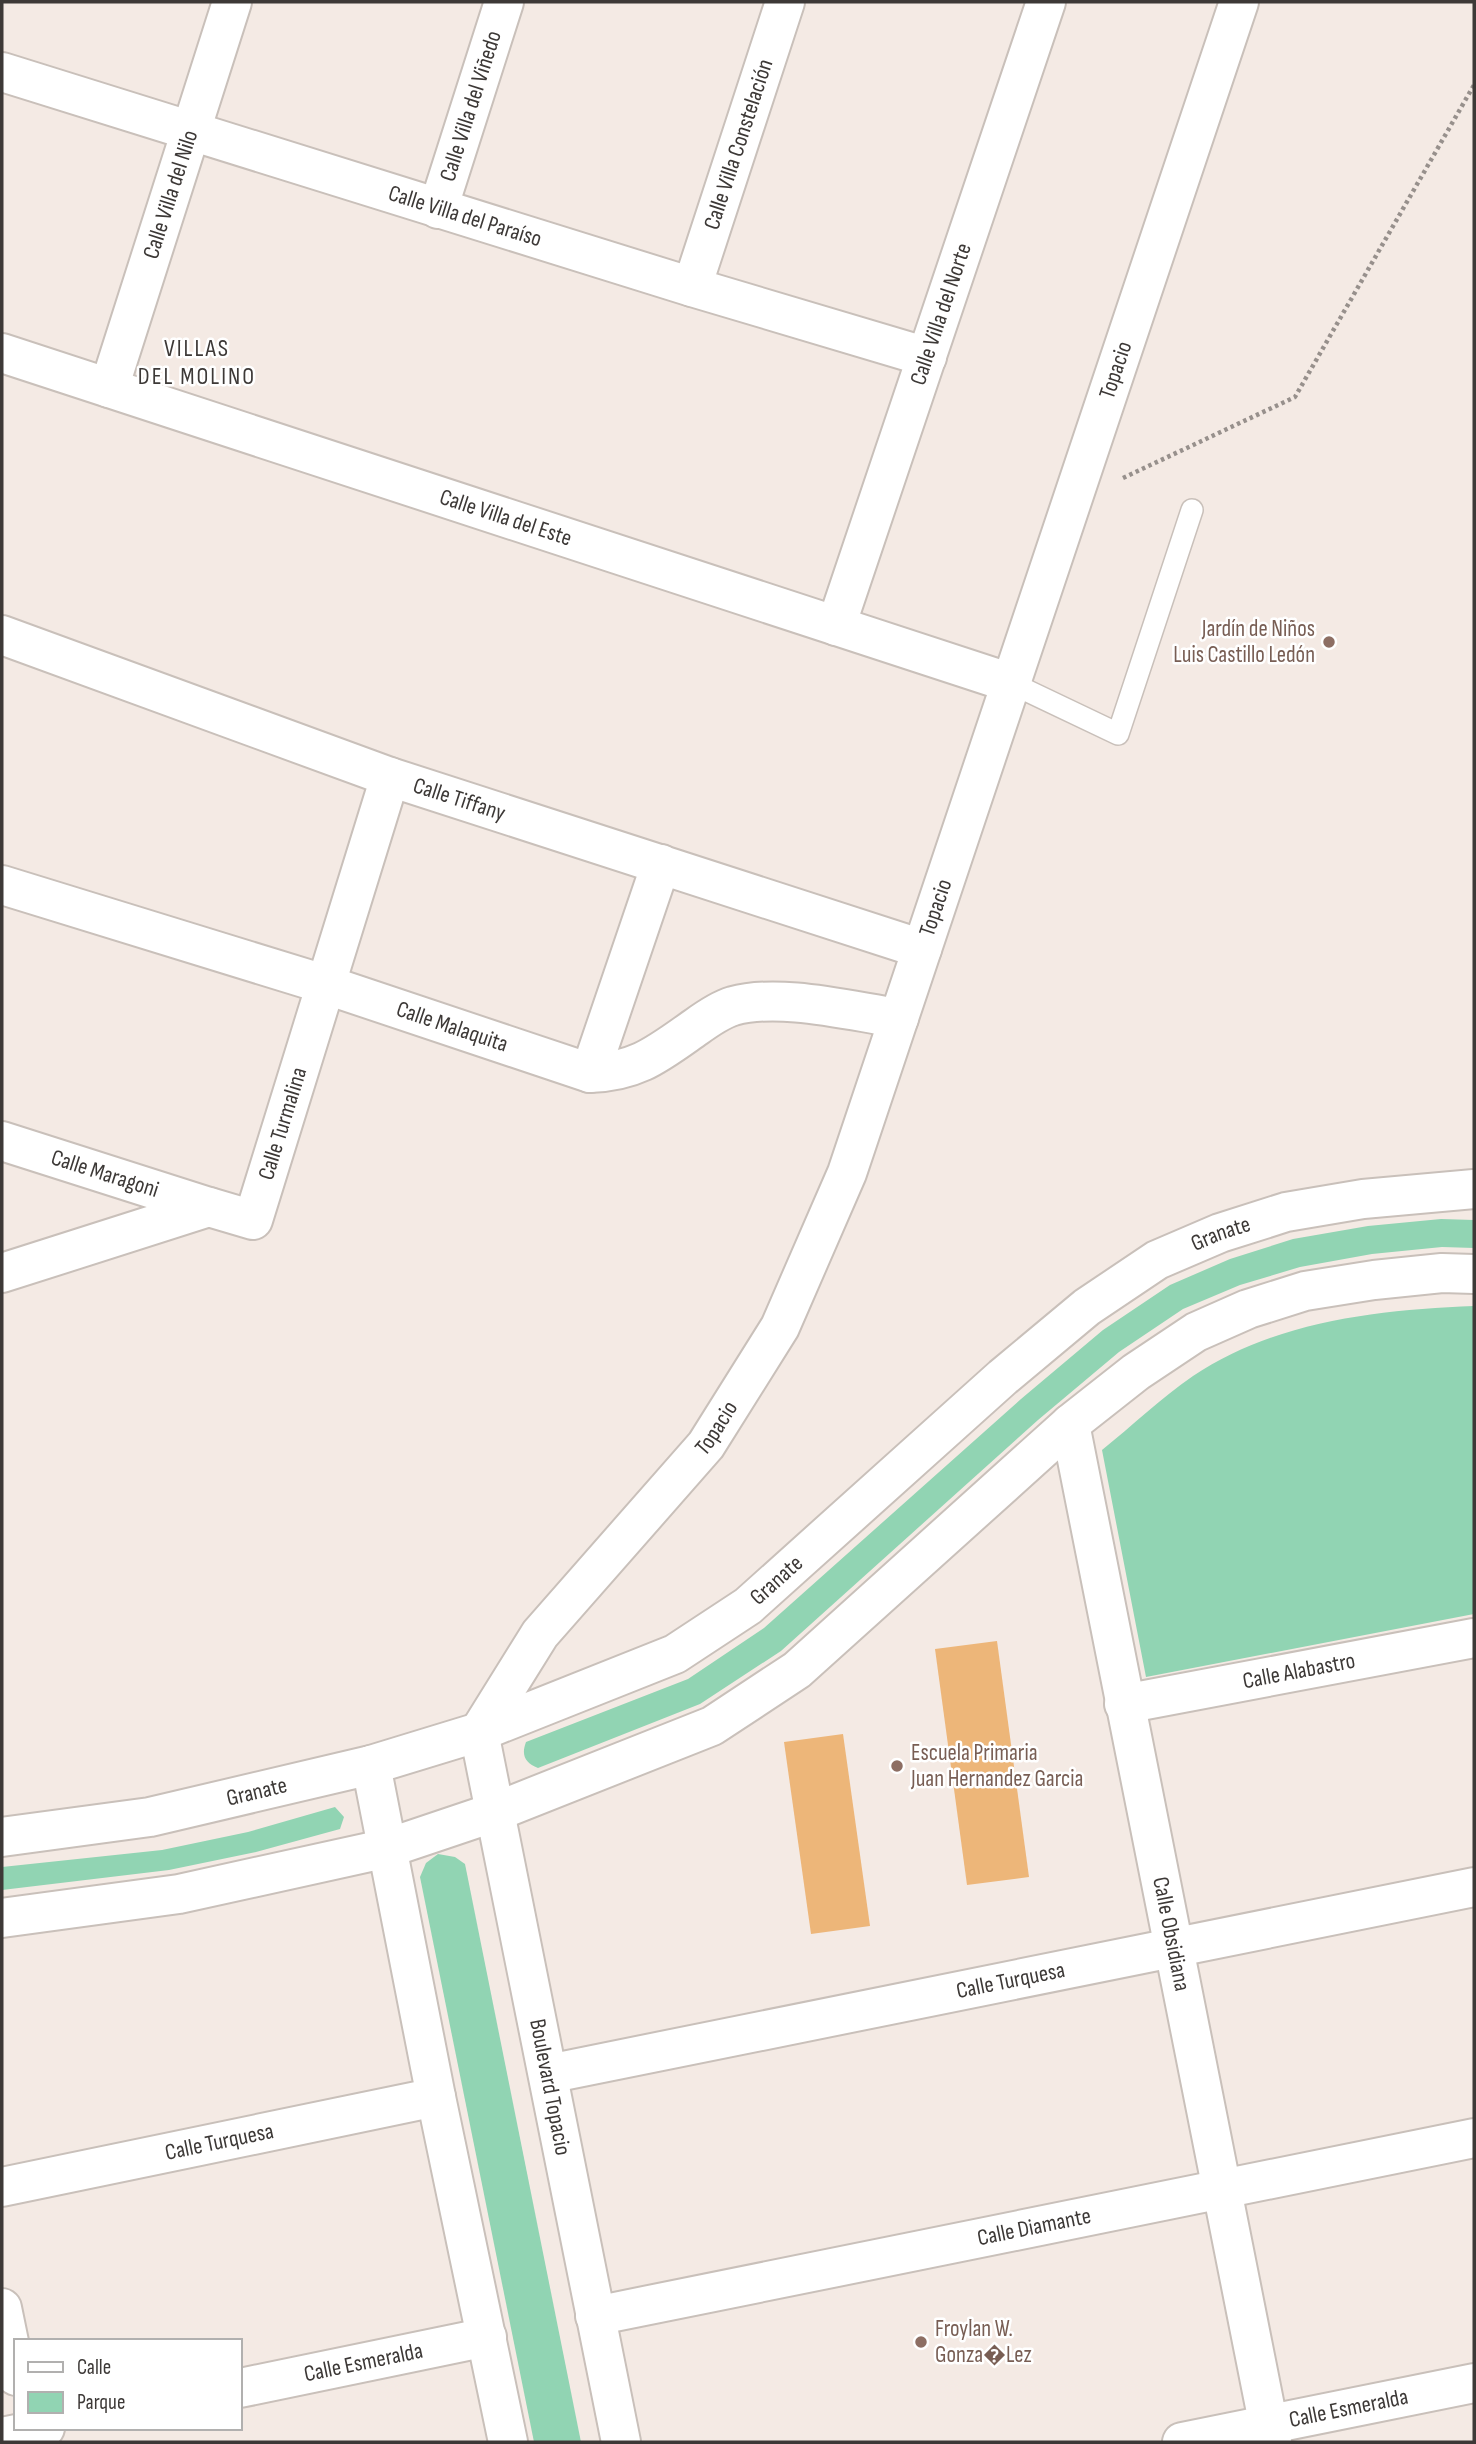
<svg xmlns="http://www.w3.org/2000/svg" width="1476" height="2444" font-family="'Sofia Sans Condensed',sans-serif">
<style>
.green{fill:#91d4b3}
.building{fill:#edb679}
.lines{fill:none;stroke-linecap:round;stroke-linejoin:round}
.lane-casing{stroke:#c9c0ba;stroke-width:24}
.street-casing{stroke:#c9c0ba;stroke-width:42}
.path{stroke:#97908c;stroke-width:4.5;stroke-dasharray:3.5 3.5;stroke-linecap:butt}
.lane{stroke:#fff;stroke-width:21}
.street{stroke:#fff;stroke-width:38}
.education-dot{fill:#8d6e63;stroke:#fff;stroke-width:2.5}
.labels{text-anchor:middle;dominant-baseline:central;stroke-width:5;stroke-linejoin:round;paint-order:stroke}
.street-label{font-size:23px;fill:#3d3937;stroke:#fff}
.education-label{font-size:23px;fill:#785e54;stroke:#fff;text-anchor:start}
.neighbourhood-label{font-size:24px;letter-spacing:2px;fill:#3d3937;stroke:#fff}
</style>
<rect width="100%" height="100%" fill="#f4eae4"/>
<g class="green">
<path d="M1441,1219L1474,1220V1248L1442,1247L1372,1254L1300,1267L1240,1285L1183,1309L1119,1352L1038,1420L781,1651L700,1704L538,1768C525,1763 521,1755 526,1742L688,1679L764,1628L1021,1399L1103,1330L1170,1285L1230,1259L1293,1239L1368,1226Z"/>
<path d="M1474,1306V1614L1146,1677L1102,1450C1132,1426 1161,1398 1193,1376C1276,1321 1377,1310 1474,1306Z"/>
<path d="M335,1807L344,1817L340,1829L256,1852L169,1870L2,1890V1867L162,1850L248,1832Z"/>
<path d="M438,1854L455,1857L465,1864L581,2442H534L420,1877L426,1863Z"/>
</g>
<g class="building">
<path d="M997,1641L1029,1877L967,1885L935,1649Z"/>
<path d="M843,1734L870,1926L811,1934L784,1742Z"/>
</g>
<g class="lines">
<defs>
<path id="lane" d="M1011,683L1118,734L1192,510"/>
<g id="street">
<path id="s1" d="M2,72L692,287L927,357"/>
<path id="s2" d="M438,209L504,2"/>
<path id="s3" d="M692,287L785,2"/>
<path id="s4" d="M2,353L1011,683"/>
<path id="s5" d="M109,388L232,2"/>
<path id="s6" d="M836,626L1046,2"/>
<path id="s7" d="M2,635L390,777L922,949"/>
<path id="s8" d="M2,885L327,985L590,1073C637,1072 659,1053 696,1027C707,1019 720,1010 733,1006C780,993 850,1011 899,1018"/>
<path d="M590,1073L661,864"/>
<path id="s9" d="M2,1141L209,1207"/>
<path id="s10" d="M2,1273L209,1207L253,1220L390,777"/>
<path id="s11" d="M1070,1424L1272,2442"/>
<path id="s12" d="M1124,1704L1474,1638"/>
<path d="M371,1765L436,2097L508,2442"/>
<path id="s13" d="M2,1837L150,1817L371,1765L479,1732L675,1654L748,1606L1003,1377L1087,1307L1157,1260L1220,1233L1286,1212L1363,1199L1474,1189"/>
<path d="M2,1918L179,1894L388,1848L495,1812L712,1726L797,1670L1070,1424L1136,1372L1196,1332L1248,1309L1305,1291L1374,1280L1442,1273L1474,1274"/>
<path id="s14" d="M548,2074L1474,1887"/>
<path id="s15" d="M2,2187L436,2097"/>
<path d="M2,2308L16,2376"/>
<path id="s16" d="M595,2316L1474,2138"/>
<path id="s17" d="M240,2388L487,2337"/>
<path d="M2,2437L45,2428"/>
<path id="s18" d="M621,2442L479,1732L540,1634L706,1445L780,1327L847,1173L1239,2"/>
<path id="s19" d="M1182,2442L1474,2383"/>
</g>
</defs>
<use href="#lane" class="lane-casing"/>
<use href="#street" class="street-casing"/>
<path class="path" d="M1123,478L1295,397L1474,85"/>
<use href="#lane" class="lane"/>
<use href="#street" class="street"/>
</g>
<g class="education-dot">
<circle cx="1329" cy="642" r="7"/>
<circle cx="897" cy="1766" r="7"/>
<circle cx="921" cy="2342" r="7"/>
</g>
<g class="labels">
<g class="street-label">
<text stroke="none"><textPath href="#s2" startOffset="108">Calle Villa del Viñedo</textPath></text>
<text stroke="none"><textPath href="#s3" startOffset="150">Calle Villa Constelación</textPath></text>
<text stroke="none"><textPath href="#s5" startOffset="203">Calle Villa del Nilo</textPath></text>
<text stroke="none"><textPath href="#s1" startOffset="485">Calle Villa del Paraíso</textPath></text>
<text stroke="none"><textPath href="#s6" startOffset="329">Calle Villa del Norte</textPath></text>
<text stroke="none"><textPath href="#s18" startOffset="2245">Topacio</textPath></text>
<text stroke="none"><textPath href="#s4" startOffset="530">Calle Villa del Este</textPath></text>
<text stroke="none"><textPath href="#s7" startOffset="486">Calle Tiffany</textPath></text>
<text stroke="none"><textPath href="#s18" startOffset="1678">Topacio</textPath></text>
<text stroke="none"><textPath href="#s8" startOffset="472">Calle Malaquita</textPath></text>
<text stroke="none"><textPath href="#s10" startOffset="364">Calle Turmalina</textPath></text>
<text stroke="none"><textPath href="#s9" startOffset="108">Calle Maragoni</textPath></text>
<text stroke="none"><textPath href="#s13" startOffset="1393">Granate</textPath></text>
<text stroke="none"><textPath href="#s18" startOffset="1111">Topacio</textPath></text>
<text stroke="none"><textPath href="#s13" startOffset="826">Granate</textPath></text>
<text stroke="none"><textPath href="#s12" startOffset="178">Calle Alabastro</textPath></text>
<text stroke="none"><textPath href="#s13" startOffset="259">Granate</textPath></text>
<text stroke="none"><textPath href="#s11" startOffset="520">Calle Obsidiana</textPath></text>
<text stroke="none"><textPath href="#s14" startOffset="472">Calle Turquesa</textPath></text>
<text transform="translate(550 2087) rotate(79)">Boulevard Topacio</text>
<text stroke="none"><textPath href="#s15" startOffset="222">Calle Turquesa</textPath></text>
<text stroke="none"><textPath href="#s16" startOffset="448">Calle Diamante</textPath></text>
<text stroke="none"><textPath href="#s17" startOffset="126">Calle Esmeralda</textPath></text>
<text stroke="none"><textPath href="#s19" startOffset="170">Calle Esmeralda</textPath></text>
</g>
<g class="education-label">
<text x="1315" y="629" text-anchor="end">Jardín de Niños<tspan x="1315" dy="26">Luis Castillo Ledón</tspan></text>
<text x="911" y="1753">Escuela Primaria<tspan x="911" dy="26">Juan Hernandez Garcia</tspan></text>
<text x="935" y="2329">Froylan W.<tspan x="935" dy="26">Gonza�Lez</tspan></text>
</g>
<g class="neighbourhood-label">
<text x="197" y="348">VILLAS<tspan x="197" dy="28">DEL MOLINO</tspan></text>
</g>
</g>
<rect width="1476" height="2444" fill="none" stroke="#3d3937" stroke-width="7"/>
<rect x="14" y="2339" width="228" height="91" fill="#ffffff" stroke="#b1b0af" stroke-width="2"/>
<rect x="28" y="2362" width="35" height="10" fill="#ffffff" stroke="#b1b0af" stroke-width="2"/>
<text x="77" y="2374" font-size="21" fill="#3d3937">Calle</text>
<rect x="28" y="2392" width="35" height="21" fill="#91d4b3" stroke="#b1b0af" stroke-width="2"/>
<text x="77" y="2409" font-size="21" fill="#3d3937">Parque</text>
</svg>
